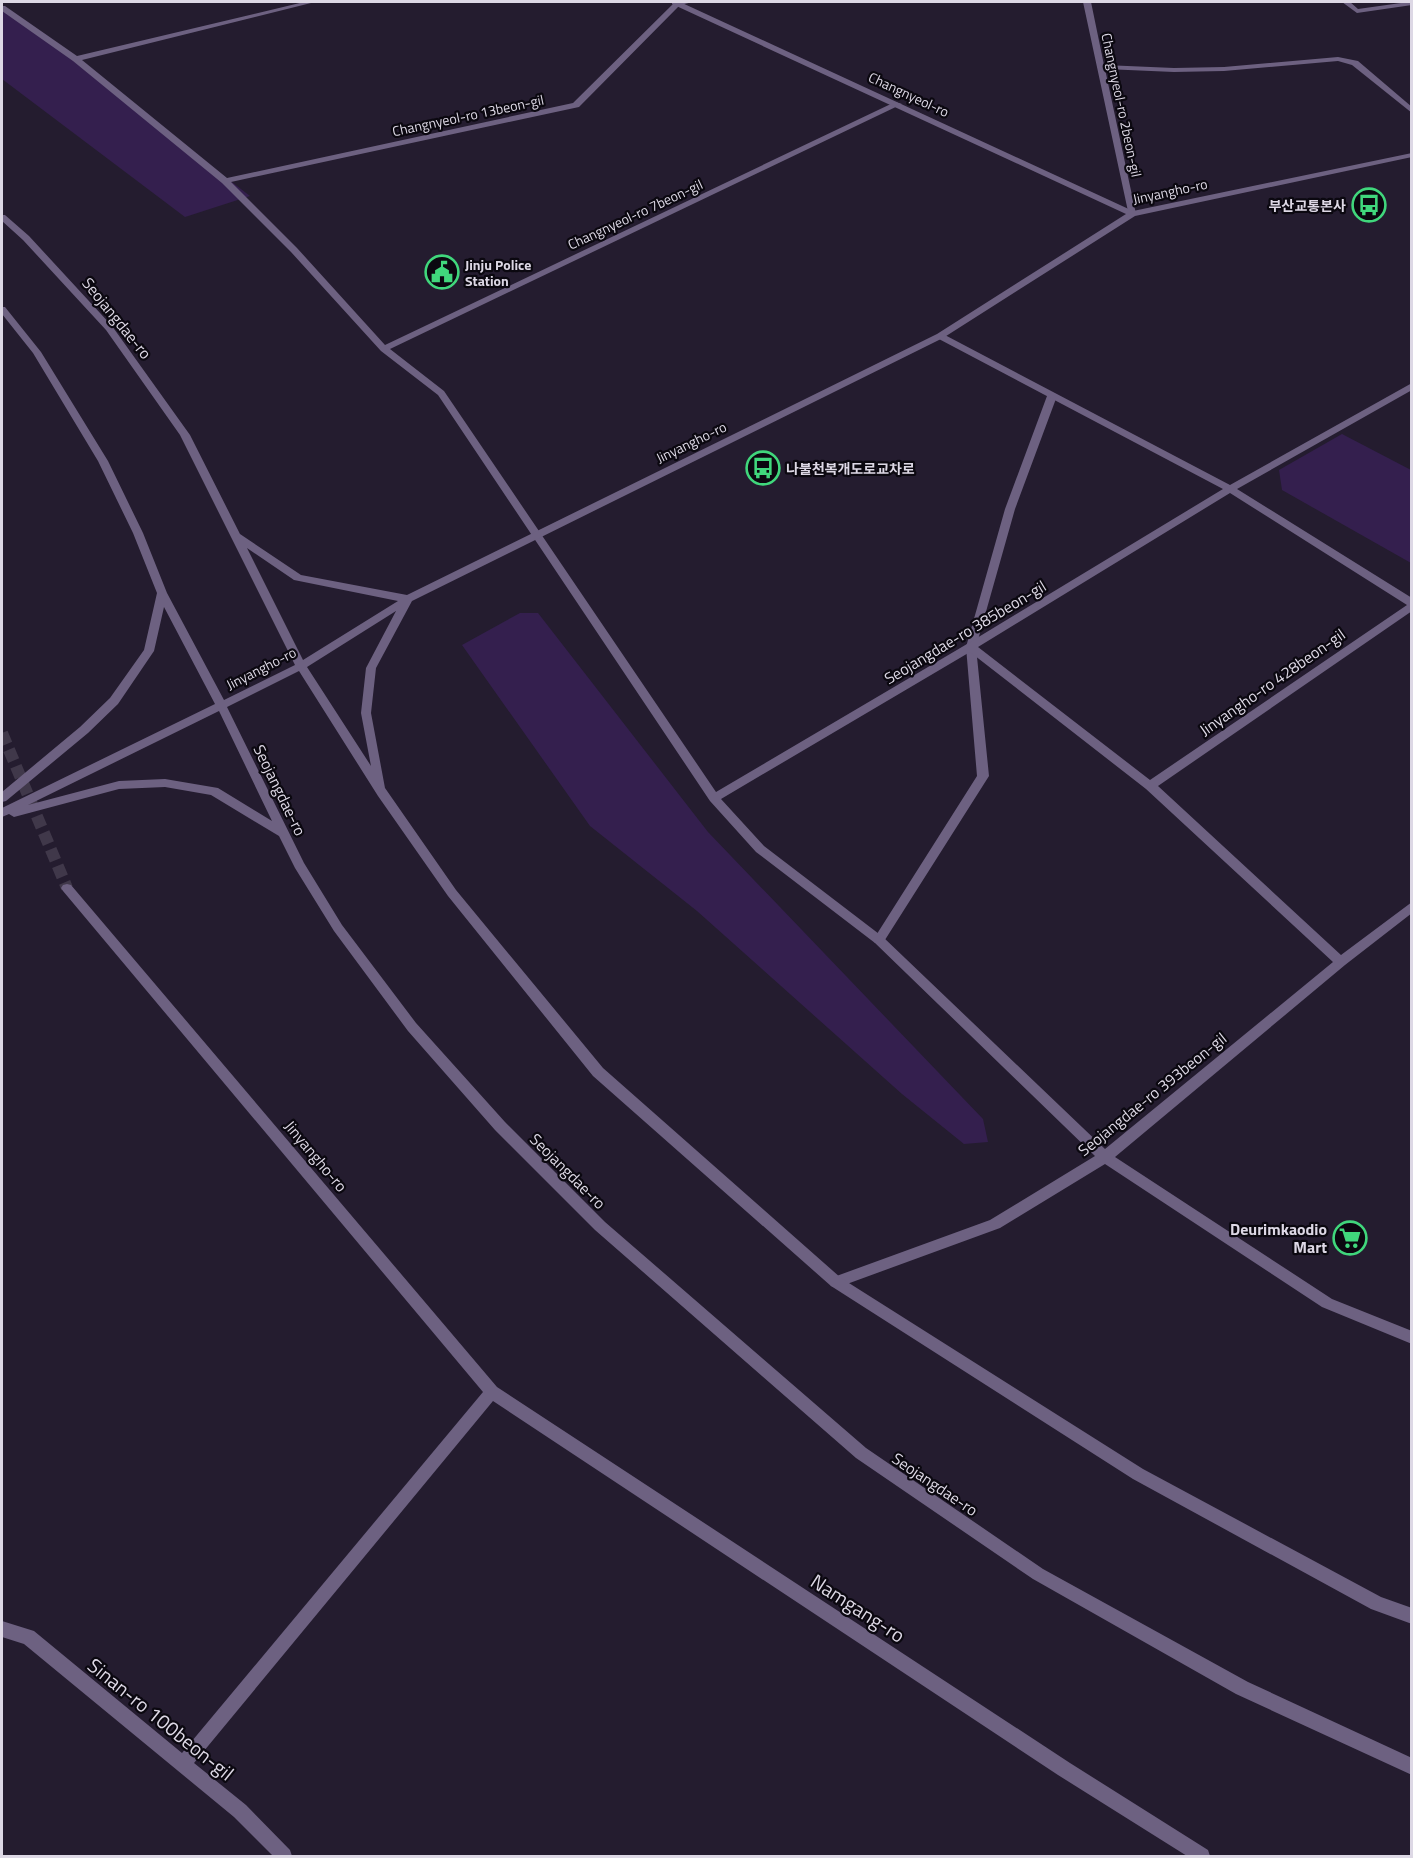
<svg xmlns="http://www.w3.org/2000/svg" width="1413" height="1858" font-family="'Titillium Web','Noto Sans KR',sans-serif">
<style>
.green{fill:#341f4e}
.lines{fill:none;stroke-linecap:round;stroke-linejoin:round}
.minor-tunnel{stroke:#40384a;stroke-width:12;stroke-dasharray:12 6;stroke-linecap:butt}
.service{fill:#6d6181;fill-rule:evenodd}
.minor{fill:#6d6181;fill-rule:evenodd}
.tertiary{fill:#6d6181;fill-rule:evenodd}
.labels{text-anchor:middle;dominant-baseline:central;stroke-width:4.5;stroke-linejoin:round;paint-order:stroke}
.far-street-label{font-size:14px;fill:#ddd8e5;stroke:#0b0810}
.far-poi-label{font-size:14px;font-weight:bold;fill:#ddd8e5;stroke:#0b0810;text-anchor:start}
.street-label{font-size:16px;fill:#ddd8e5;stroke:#0b0810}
.poi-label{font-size:16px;font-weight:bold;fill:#ddd8e5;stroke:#0b0810;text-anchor:end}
.near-street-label{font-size:20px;fill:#ddd8e5;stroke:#0b0810}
</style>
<rect width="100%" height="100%" fill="#241c2f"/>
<g class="green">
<path d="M2,6L250,196L185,217L2,79Z"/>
<path d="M1342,434L1411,470V563L1282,490L1279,470Z"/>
<path d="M520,613H538L708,832L983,1119L988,1142L964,1144L902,1094L697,911L590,826L462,645Z"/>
</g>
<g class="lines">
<path class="minor-tunnel" d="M2,733L67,888"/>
<path class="service" d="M1052,393L1057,396L1015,509L976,647L989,776L883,943H875L873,940L875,937L977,776L966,647L1005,509L1047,396Z"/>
<g class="minor">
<path d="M304,2H315L82,60L227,178L573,103L675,2H693L680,5L579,107L231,182L297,248L385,345L895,102L902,104L390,349L444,391L716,792L967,644L1223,489L937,338V334H943L1230,485L1412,383V390L1237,489L1412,598V611L1158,786L1341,955L1412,902V913L1345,965L1115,1157L1332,1299L1412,1331V1344L1322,1307L1105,1164L1000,1228L836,1288L831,1286L829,1282L831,1278L990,1220L1095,1156L875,943L756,852L710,801L438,395L381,351L291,252L222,183L73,61L2,11V6H5L77,56ZM1230,493L1407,605L1150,780L978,647ZM970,652L1146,789L1333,962L1105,1149L883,937L764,846L721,799Z"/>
<path d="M1083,2H1091L1104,65L1174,68L1224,67L1338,57L1358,61L1412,107V113L1352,65L1338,61L1224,71L1174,72L1105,69L1136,214L1129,216Z"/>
<path d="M1342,2H1350L1358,9L1408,2H1412V5L1357,13Z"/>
<path d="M67,884L71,885L497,1387L1070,1763L1208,1850L1210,1856H1187L1058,1775L493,1401L194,1763L246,1805L290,1850L292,1856H273L234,1817L24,1644L2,1637V1621L34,1631L182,1753L483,1392L63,891L61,888L63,885Z"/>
</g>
<path class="tertiary" d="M672,2H680L1133,211L1412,153V157L1135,216L943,338L412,601L376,668L371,713L385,788L456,890L603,1068L841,1278L1143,1469L1381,1597L1412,1608V1624L1371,1609L1133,1479L831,1286L593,1076L448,896L378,796L299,671L227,707L304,863L342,925L416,1023L505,1122L605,1222L866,1448L1043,1569L1248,1682L1412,1758V1775L1236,1694L1033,1579L856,1458L595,1230L495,1130L408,1031L334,931L295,868L279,836L211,795L165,787L119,789L14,817L9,814L2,817V808L215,704L164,607L154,651L118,704L88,733L6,801L2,802V792L80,727L110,698L144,650L157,593L133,533L98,461L33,353L2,314V307H5L41,352L108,461L143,533L167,593L224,700L295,665L180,435L106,330L23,240L2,221V215H5L29,236L112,326L190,435L240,534L301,575L407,595L937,334L1126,214L672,4ZM247,548L294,580L398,601L303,660ZM396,611L366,668L361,713L371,766L307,667ZM219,711L272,821L218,788L165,779L119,781L28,805Z"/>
</g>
<defs>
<symbol id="bus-ring" viewBox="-11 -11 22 22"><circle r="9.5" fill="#0b0810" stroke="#40d77c" stroke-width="1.5"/><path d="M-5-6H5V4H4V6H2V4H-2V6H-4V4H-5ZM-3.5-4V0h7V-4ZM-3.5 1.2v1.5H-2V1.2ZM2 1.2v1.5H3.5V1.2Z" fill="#40d77c"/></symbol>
<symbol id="civic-ring" viewBox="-11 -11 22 22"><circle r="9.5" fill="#0b0810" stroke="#40d77c" stroke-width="1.5"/><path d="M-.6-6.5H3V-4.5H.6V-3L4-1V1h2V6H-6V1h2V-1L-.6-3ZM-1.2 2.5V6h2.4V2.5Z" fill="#40d77c"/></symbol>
<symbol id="supermarket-ring" viewBox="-11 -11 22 22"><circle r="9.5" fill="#0b0810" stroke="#40d77c" stroke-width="1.5"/><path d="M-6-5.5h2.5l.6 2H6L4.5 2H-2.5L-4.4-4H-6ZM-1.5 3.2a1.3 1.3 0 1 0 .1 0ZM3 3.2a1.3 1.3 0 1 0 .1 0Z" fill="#40d77c"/></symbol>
</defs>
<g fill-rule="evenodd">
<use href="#bus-ring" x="1350" y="186" width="38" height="38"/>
<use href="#civic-ring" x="423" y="253" width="38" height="38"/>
<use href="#bus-ring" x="744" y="449" width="38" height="38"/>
<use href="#supermarket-ring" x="1331" y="1219" width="38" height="38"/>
</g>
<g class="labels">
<g class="far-street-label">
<text transform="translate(909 94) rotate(25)">Changnyeol-ro</text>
<text transform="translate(1122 105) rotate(78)">Changnyeol-ro 2beon-gil</text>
<text transform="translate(468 115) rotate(-12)">Changnyeol-ro 13beon-gil</text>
<text transform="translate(1170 191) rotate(-12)">Jinyangho-ro</text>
<text transform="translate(635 214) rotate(-25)">Changnyeol-ro 7beon-gil</text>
<text transform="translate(691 442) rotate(-26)">Jinyangho-ro</text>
<text transform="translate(261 668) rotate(-27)">Jinyangho-ro</text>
</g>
<g class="far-poi-label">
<text x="1346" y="205" text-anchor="end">부산교통본사</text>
<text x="465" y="264">Jinju Police<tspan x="465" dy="16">Station</tspan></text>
<text x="786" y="468">나불천복개도로교차로</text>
</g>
<g class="street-label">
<text transform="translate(117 318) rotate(51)">Seojangdae-ro</text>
<text transform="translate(965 632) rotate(-31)">Seojangdae-ro 385beon-gil</text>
<text transform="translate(1272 682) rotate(-35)">Jinyangho-ro 428beon-gil</text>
<text transform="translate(280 790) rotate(64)">Seojangdae-ro</text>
<text transform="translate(1152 1094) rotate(-39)">Seojangdae-ro 393beon-gil</text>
<text transform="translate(316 1156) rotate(50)">Jinyangho-ro</text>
<text transform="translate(568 1171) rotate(45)">Seojangdae-ro</text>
<text transform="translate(935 1484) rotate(34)">Seojangdae-ro</text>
</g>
<g class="poi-label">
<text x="1327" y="1229">Deurimkaodio<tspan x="1327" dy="18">Mart</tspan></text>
</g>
<g class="near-street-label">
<text transform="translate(858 1608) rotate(33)">Namgang-ro</text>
<text transform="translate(161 1719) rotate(39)">Sinan-ro 100beon-gil</text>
</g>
</g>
<rect width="1413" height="1858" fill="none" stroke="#ddd8e5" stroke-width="6"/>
</svg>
